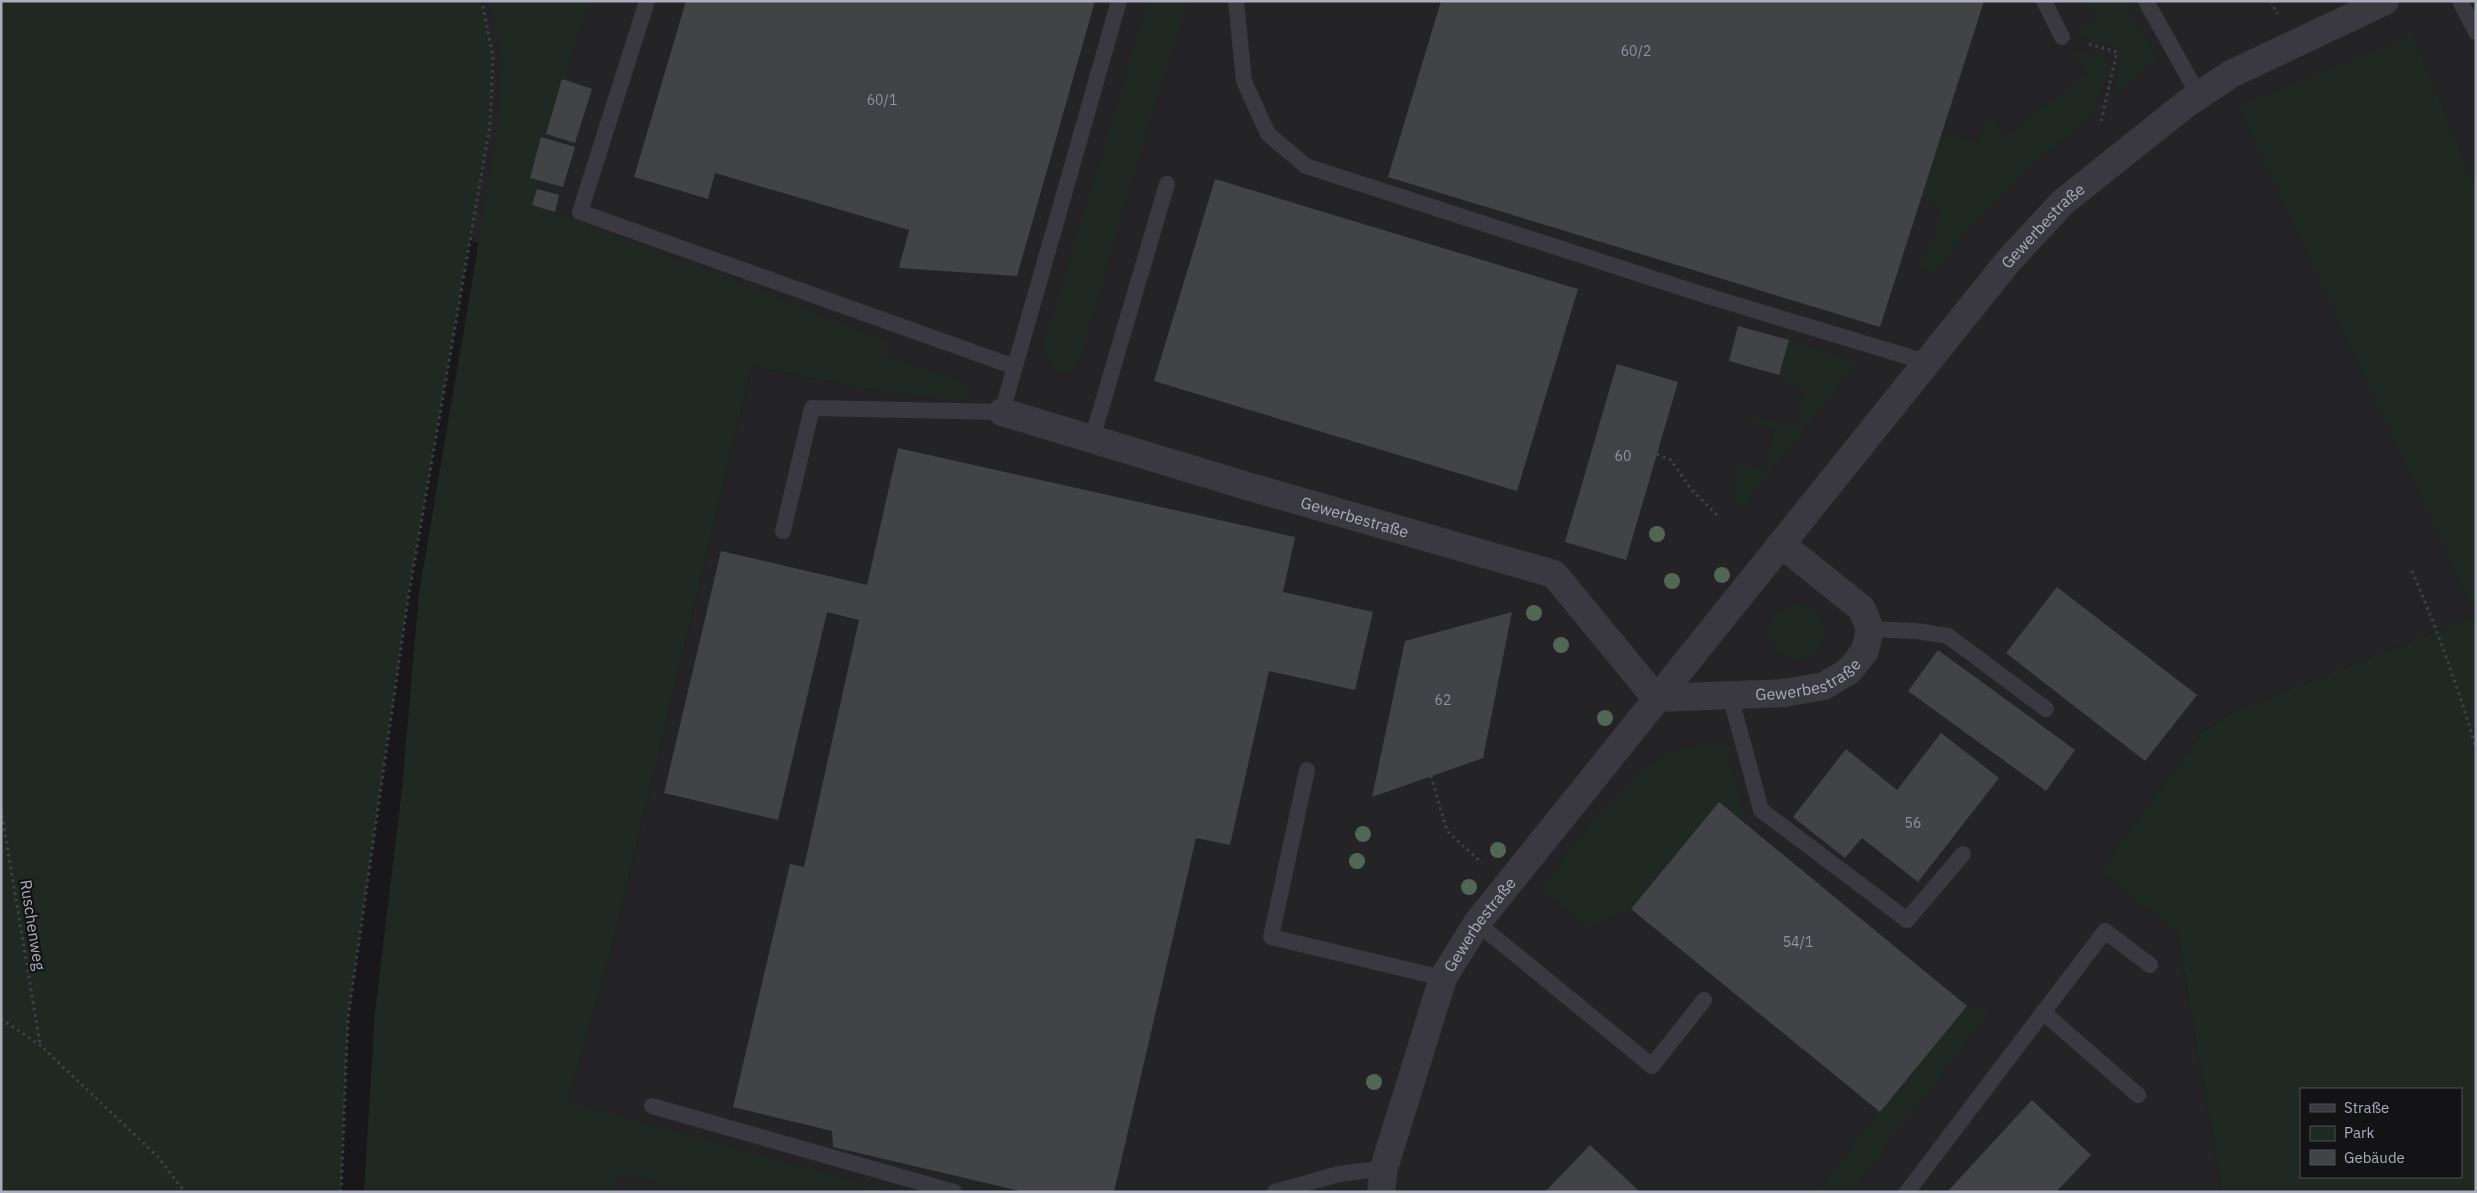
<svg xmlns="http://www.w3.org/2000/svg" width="2477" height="1193" font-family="'IBM Plex Sans',sans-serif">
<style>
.built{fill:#242427}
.green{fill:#1f2921;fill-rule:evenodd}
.building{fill:#424347}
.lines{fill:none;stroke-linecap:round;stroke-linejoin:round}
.path{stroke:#3f4047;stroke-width:3;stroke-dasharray:2.5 4;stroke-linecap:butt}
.service{stroke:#39393f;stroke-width:16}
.minor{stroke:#39393f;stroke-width:28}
.tree{fill:#516654}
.labels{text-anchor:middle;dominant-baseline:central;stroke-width:4.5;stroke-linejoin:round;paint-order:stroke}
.number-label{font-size:14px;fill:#90939e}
.street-label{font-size:16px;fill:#aaaebb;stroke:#131315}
</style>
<rect width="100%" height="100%" fill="#18181a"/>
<path class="built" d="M482,1H2476V188L2414,35L2476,615L2233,712L2201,733L2102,870L2177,932L2222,1192H539L568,1102L612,948L752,366L874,390L964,400L761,316L469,240L490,125L493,57Z"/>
<g class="green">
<path d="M1,1H482L493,57L490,125L408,598L348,1018L341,1192H1Z"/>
<path d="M490,1H590L546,134L541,137L539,180L532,205L555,212L887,341L883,355L968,383L964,401L874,390L752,366L612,948L568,1102L891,1192H706L619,1173L614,1192H364L375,1012L402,789L419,593L498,129L502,58Z"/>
<path d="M1149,1H1188L1143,141L1079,362L1068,372L1057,371L1049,361L1044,345Z"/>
<path d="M2088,1H2122L2157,59L2113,97L2123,48L2072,33L2098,19Z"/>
<path d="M2414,35L2476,188V614L2239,106Z"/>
<path d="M2069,49L2108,59L2096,111L2033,164L1965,233L1932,274L1920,265L1934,237L1942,205L1921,199L1941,134L1979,143L1987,113L2006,137L2087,73Z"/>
<path d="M1789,340L1857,362L1742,508C1732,494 1734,480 1737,464L1765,471L1775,428L1748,421L1749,415L1796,427L1806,389L1778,381Z"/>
<circle cx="1797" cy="632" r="27"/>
<path d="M2476,615V1192H2222L2177,932L2101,871L2201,733L2233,712ZM2461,1089V1177H2301V1089Z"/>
<path d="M1724,742L1746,824L1718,802L1631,909L1587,928L1542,888C1580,841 1615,782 1671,753C1686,746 1707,744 1724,742Z"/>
<path d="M1967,1006L1991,1008L1851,1192H1819L1880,1112Z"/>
</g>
<g class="building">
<path d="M686,1H1095L1017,276L899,268L909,230L715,173L708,199L634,177Z"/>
<path d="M1441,1H1984L1880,327L1388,177Z"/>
<path d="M562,79L592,89L575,143L546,134Z"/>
<path d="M541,137L575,147L563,187L530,178Z"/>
<path d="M1215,179L1578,289L1517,491L1154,381Z"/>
<path d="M537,189L559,195L555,212L532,205Z"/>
<path d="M1738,326L1789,340L1779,375L1729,361Z"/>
<path d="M1617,364L1678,382L1626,560L1565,542Z"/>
<path d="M898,448L1295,537L1283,592L1373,612L1355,690L1269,671L1230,845L1196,838L1114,1192H1024L833,1147L832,1131L733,1107L790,864L804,867L859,620L827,612L778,820L664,793L721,551L867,585Z"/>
<path d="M2057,587L2197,695L2145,761L2006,653Z"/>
<path d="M1512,612L1483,758L1372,797L1405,641Z"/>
<path d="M1938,650L2075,750L2046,791L1908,691Z"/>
<path d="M1941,733L1999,778L1918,882L1862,838L1845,858L1793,817L1846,749L1897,790Z"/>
<path d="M1719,802L1967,1006L1880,1112L1631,909Z"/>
<path d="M2032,1100L2091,1155L2056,1192H1947Z"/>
<path d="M1590,1145L1640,1192H1545Z"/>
</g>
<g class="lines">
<g class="path">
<path d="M2271,1L2277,14"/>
<path d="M2089,44L2117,52L2101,121"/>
<path d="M1657,454L1671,460L1691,489L1717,515"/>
<path d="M2412,571C2437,629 2458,687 2476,748"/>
<path d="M1431,776L1447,831L1482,863"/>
<path d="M1,809L40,1044"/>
<path d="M1,1019L40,1045L157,1156L185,1192"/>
<path d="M341,1192L348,1018L408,599L490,125L493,57L482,1"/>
</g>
<g class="service">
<path d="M647,1L580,212L1015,367"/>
<path d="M1236,1L1244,81L1268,134L1306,166L1701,294L1926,362"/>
<path d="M2044,1L2062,37"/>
<path d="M2146,1L2199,96"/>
<path d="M2460,1L2476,32"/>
<path d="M1092,439L1167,184"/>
<path d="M783,531L812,408L1002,412L1119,1"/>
<path d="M1870,629L1916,631L1948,636L2046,709"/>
<path d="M1730,695L1761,810L1907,920L1963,854"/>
<path d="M1307,770L1271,937L1443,978"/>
<path d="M1477,923L1652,1066L1704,1000"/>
<path d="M2043,1012L2138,1095"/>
<path d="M652,1106L954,1192"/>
<path d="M1275,1192L1339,1174L1384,1168"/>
<path d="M1907,1192L2105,931L2150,965"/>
</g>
<g class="minor">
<path id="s1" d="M1002,412L1247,486L1554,574L1656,698L1784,693L1824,686L1849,671L1865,651L1870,629L1862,609L1781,544"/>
<path id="s2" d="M1381,1192L1384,1168L1443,978L1477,923L2010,259L2063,202L2186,104L2231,74L2385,1"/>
</g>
</g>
<g class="tree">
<circle cx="1657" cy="534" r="8"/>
<circle cx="1722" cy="575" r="8"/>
<circle cx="1672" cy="581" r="8"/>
<circle cx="1534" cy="613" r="8"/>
<circle cx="1561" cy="645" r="8"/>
<circle cx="1605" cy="718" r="8"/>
<circle cx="1363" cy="834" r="8"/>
<circle cx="1498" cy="850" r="8"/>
<circle cx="1357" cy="861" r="8"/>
<circle cx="1469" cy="887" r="8"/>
<circle cx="1374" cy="1082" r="8"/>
</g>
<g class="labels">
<g class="number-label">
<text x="1636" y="51">60/2</text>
<text x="882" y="100">60/1</text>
<text x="1623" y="456">60</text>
<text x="1443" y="700">62</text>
<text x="1913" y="823">56</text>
<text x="1798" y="942">54/1</text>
</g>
<g class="street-label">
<text stroke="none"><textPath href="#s2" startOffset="1186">Gewerbestraße</textPath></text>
<text stroke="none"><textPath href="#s1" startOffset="368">Gewerbestraße</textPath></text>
<text stroke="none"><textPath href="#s1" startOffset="891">Gewerbestraße</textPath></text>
<text transform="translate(33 925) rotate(81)">Ruschenweg</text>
<text stroke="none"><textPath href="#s2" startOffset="288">Gewerbestraße</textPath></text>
</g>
</g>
<rect width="2477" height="1193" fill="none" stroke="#aaaebb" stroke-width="5"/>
<rect x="2300" y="1088" width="162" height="90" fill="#131315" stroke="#4f5157"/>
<rect x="2310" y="1104" width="25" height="8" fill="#39393f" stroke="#4f5157"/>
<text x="2344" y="1113" font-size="15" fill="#aaaebb">Straße</text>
<rect x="2310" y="1126" width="25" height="15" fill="#1f2921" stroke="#4f5157"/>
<text x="2344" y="1138" font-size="15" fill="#aaaebb">Park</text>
<rect x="2310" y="1150" width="25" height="15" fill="#424347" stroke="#4f5157"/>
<text x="2344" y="1163" font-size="15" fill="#aaaebb">Gebäude</text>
</svg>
